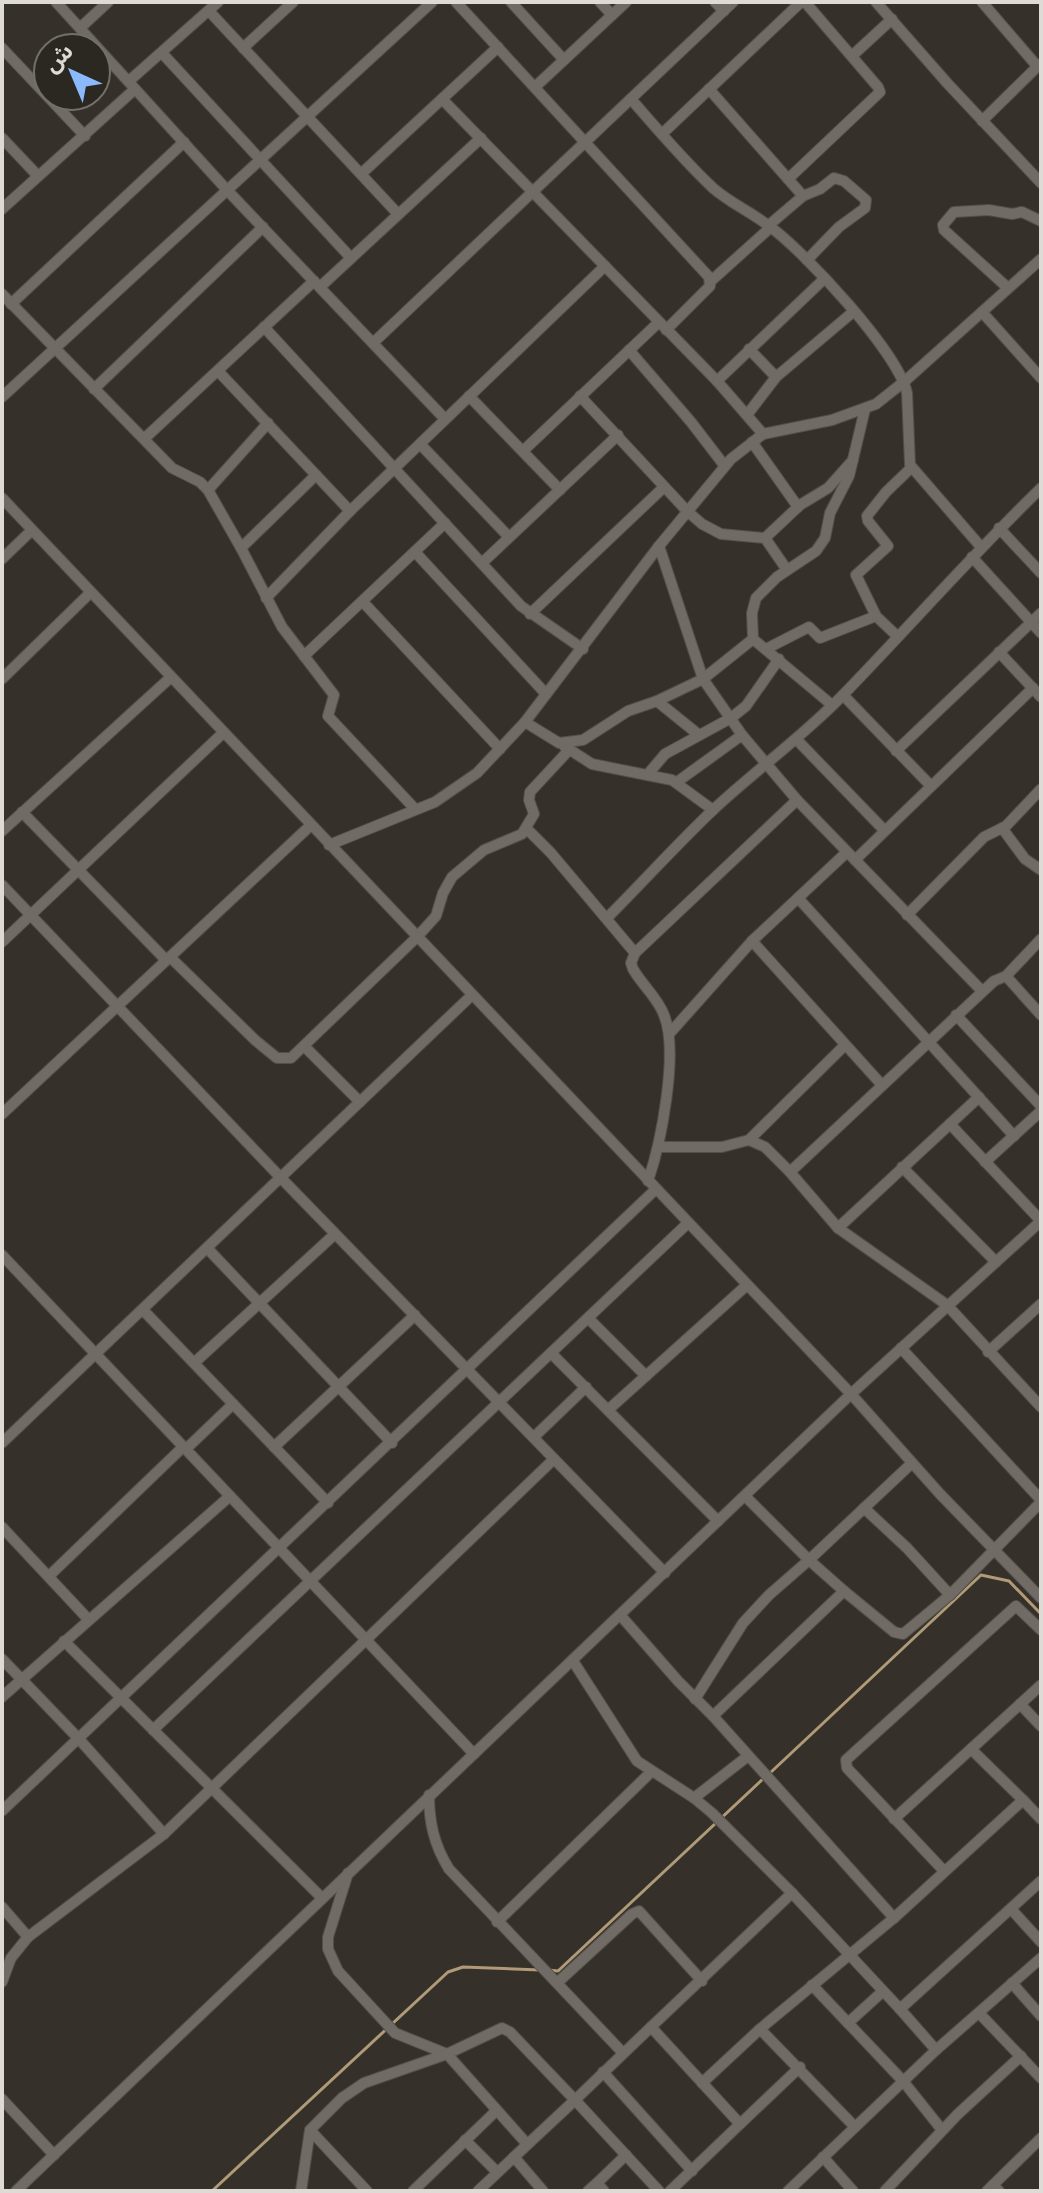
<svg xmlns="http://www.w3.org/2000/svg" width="1043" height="2193" font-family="'Varela Round','Noto Sans Arabic',sans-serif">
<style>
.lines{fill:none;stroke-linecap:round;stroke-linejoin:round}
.stream{stroke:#b09a78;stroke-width:3}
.minor-casing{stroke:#534f4a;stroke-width:12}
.minor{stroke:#706b64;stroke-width:10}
</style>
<rect width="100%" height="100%" fill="#35312a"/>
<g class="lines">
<g class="stream">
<path d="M770,1773L981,1575L1009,1581L1041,1614"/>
<path d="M548,1970L558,1971L764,1778"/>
<path d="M212,2191L448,1972L463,1967L540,1970"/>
</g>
<defs>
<g id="minor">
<path d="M56,2L227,190L445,419"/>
<path d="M456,2L709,277L710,286L666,330"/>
<path d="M511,2L564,60"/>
<path d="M600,2L612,15"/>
<path d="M715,2L724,11"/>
<path d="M876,2L948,84L1041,183"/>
<path d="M982,2L1037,66"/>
<path d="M209,11L398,214"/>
<path d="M80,28L108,2"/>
<path d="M2,48L85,136"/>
<path d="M243,48L293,2"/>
<path d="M162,53L351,258"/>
<path d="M853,55L892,19"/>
<path d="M129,81L218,2"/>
<path d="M535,87L626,2"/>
<path d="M709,89L803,196"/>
<path d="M442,99L717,381L763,434"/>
<path d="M631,99C657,129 684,161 713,188C730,203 751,212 769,226C804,251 898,352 907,393L910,465L981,547"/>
<path d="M982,121L1040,64"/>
<path d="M662,134L801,2"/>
<path d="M2,138L38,176"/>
<path d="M361,174L498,47"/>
<path d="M788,179L880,92L878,87L805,2"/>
<path d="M2,209L135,89"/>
<path d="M769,225L803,196L820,189L834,178L844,181L866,200L865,208L839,227L807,260"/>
<path d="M711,281L771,227"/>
<path d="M320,287L481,138"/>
<path d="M1008,288L944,230L943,225L954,212L989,210L1012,214L1022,212L1041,221"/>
<path d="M2,294L172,468L200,482L208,490L241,548L282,627L334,695L328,716L415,809"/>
<path d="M11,304L184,142"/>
<path d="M982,312L1041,378"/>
<path d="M264,327L521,606L583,649"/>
<path d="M373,343L733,2"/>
<path d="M749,349L776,377L853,312"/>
<path d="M629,350L691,422L724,465"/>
<path d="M218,371L350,511"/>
<path d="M717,381L824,279"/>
<path d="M94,389L263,227"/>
<path d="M469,396L560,490"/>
<path d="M580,396L687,511L702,524L721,534L765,538L787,570"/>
<path d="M2,397L432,2"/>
<path d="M747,415L776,377"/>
<path d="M145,438L314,281"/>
<path d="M752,442L798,507"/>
<path d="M420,444L509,537"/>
<path d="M523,451L659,322"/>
<path d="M208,490L268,423"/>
<path d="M2,498L851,1394L940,1494L1041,1598"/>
<path d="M999,528L1041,573"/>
<path d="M765,538L800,505L828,488L853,460"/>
<path d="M659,546L703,679L742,735L797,800L982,991"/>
<path d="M241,548L316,475"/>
<path d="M415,552L546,694"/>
<path d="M972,557L1041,633"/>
<path d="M2,559L32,530"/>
<path d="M482,563L618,435"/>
<path d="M266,598L350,511L605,266"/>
<path d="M363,602L500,749"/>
<path d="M530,614L664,487"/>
<path d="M897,636L876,616L856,575L888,546L868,521L867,516L886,492L911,468"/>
<path d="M753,639L752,613L756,598L777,577L816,551L825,538L830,513L849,476L865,409"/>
<path d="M766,649L809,627L820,638L876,616"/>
<path d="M999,652L1041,697"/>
<path d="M304,656L445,523"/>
<path d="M2,679L90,593"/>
<path d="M843,695L931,786"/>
<path d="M657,701L699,735"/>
<path d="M525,722L559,743L583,740L628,711L657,701L703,679L753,639L832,705"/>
<path d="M797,740L884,830"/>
<path d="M564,746L592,764L672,780L713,810"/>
<path d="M896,751L1041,613"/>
<path d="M648,774L665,754L731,718L746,706L779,659"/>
<path d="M677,782L742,735"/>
<path d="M22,812L166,960"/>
<path d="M1002,828L1025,859L1041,870"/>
<path d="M527,829L551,853L635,953L631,963L633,969C642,985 658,998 664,1015C679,1052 661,1143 648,1181"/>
<path d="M2,831L170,678"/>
<path d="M329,845L435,802L477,773L525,722L659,546L731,459L763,434L832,420L876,404L905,381L1041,259"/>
<path d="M855,860L1033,688"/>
<path d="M2,885L281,1178L665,1573"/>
<path d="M798,898L1014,1136"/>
<path d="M907,915L984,837L1006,826L1041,789"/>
<path d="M607,918C643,882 677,844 714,809C756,770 802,737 842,696C909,627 972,555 1041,488"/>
<path d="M752,941L881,1084"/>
<path d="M2,942L223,733"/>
<path d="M635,953L797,800"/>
<path d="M170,957L255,1040L277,1058H291L417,937L436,916L443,893L452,877L484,850L522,834L534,814L529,800L530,792L569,750"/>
<path d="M1006,976L1041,939"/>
<path d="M956,1015L1041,1106"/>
<path d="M670,1033L752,941L847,852"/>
<path d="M304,1046L360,1102"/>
<path d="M2,1114L311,825"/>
<path d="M950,1124L1041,1221"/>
<path d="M749,1140L845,1045"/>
<path d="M659,1147H722L749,1140L765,1147L790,1172L838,1228L947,1305L1041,1407"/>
<path d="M985,1162L1041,1111"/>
<path d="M902,1167L996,1262"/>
<path d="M790,1172L994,981L1006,976L1041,1015"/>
<path d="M838,1228L979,1097"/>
<path d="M207,1248L392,1443"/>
<path d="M2,1255L474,1754"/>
<path d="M143,1310L328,1503"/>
<path d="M588,1318L646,1376"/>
<path d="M901,1348L1041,1500"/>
<path d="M988,1352L1041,1304"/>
<path d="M551,1353L718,1521"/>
<path d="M194,1363L335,1234"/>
<path d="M608,1410L747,1285"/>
<path d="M534,1437L586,1387"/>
<path d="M2,1443L472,995"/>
<path d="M274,1447L415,1315"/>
<path d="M186,1449L233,1404"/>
<path d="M864,1508L907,1548L950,1595"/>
<path d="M2,1527L88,1619"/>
<path d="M49,1576L183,1447"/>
<path d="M844,1591L809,1560L912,1463"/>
<path d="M621,1616L678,1681L713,1716"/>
<path d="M64,1641L321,1897"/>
<path d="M2,1659L78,1738L164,1834"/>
<path d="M573,1661L637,1761L694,1798L712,1813L792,1893"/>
<path d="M2,1697L230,1496"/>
<path d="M695,1699L743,1623L769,1595L809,1560L745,1496"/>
<path d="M1020,1704L1041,1726"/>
<path d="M153,1730L688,1223"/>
<path d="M429,1795C429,1822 434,1845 449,1869L623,2053"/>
<path d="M694,1798L748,1756"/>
<path d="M1023,1800L1041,1819"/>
<path d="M2,1811L656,1189"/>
<path d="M894,1819L971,1749"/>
<path d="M944,1871L847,1768L846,1760L1016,1606L1041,1630"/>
<path d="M348,1873L328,1937V1949L338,1971L395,2033L447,2054L527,2144"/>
<path d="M2,1907L28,1937"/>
<path d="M1011,1909L1041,1942"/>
<path d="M894,1918L713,1716L844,1591L894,1632L903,1634L950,1595L1041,1502"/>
<path d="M497,1922L651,1772"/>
<path d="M2,1982L11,1958L28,1937L164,1834L554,1459"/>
<path d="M557,1983L632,1914L639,1911L702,1981"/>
<path d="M1012,1983L1041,2016"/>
<path d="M812,1985L848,2023"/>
<path d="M882,1992L848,2023L903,2081L942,2130"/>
<path d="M900,2009L936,2050"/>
<path d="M979,2013L1041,2078"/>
<path d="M651,2027L792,1893L900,2009L1041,1881"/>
<path d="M760,2029L855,2127"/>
<path d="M603,2072L692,2171"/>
<path d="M702,2083L760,2029L894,1918L1023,1800L971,1749L1041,1685"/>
<path d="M2,2099L54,2155"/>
<path d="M740,2124L800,2067"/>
<path d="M465,2140L497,2172"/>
<path d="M823,2157L853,2191"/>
<path d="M993,2185L1041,2138"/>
<path d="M16,2191L851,1394L1041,1221"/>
<path d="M301,2191L310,2130"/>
<path d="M367,2191L310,2130L342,2098L364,2083L447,2054L502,2028L510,2032L575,2100L514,2157L543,2191"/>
<path d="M413,2191L496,2111"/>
<path d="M478,2191L514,2157"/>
<path d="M588,2191L597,2183"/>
<path d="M604,2191L597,2183L626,2155"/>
<path d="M659,2191L575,2100L651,2027L740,2124L670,2191"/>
<path d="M788,2191L936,2050L1041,1958"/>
<path d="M885,2191L958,2114L1021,2056"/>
<path d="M987,2191L993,2185L999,2191"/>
</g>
</defs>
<use href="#minor" class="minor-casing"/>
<use href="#minor" class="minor"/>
</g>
<rect width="1043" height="2193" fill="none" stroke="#dedbd7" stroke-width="8"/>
<g transform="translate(72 72) rotate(316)"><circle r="38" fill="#2b2721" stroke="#736f6a" stroke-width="2"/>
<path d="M0-6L14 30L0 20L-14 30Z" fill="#8bbafc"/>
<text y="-12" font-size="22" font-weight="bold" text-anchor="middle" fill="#dedbd7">ش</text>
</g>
</svg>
